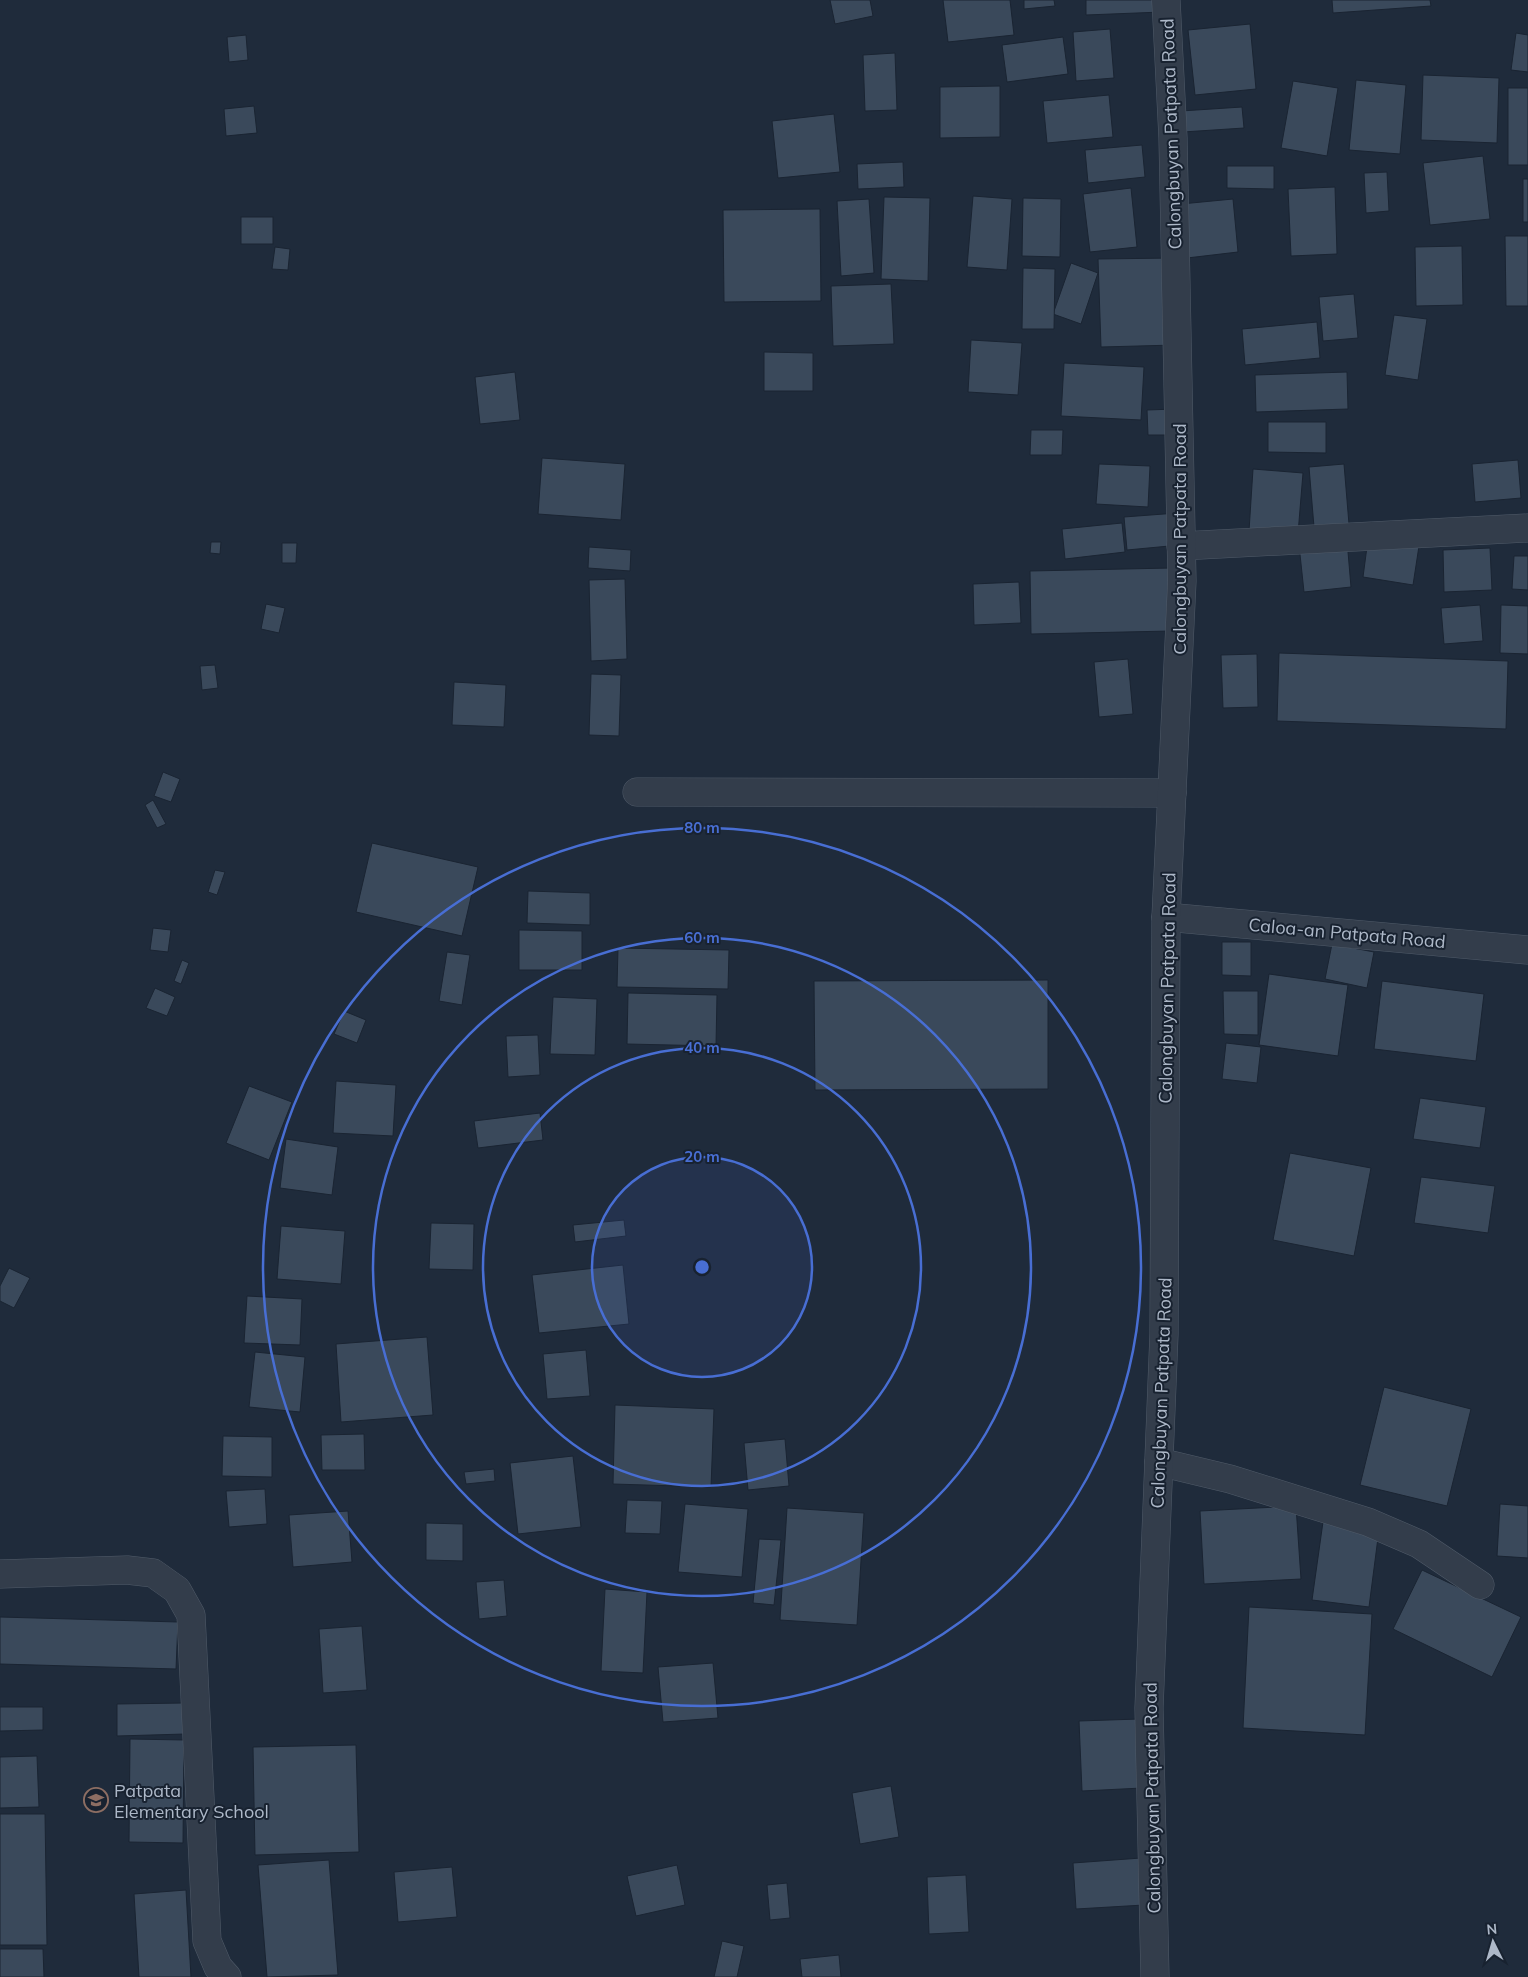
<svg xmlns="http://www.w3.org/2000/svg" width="1528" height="1977" font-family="Mulish,sans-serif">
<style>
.building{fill:#3a495b;stroke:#1a2432}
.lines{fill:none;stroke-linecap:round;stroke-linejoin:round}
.street-casing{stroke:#505b69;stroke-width:29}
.street{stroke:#333d4b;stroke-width:28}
.ring{fill:none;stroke:#486ed3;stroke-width:2.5}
.labels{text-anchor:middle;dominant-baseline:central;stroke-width:4;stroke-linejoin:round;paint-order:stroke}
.street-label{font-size:18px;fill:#adb8c8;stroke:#182230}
.poi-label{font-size:18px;fill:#adb8c8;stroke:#182230;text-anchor:start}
.centre{fill:#486ed3;stroke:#182230;stroke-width:2.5}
.ring-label{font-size:15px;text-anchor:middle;font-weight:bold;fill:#486ed3;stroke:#182230;stroke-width:4;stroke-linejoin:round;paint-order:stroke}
</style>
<rect width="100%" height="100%" fill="#1f2b3b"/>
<g class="building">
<path d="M830,0H870L873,16L835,24Z"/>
<path d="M943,0H1010L1014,35L948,42Z"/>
<path d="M1024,0H1054L1055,6L1024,9Z"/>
<path d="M1086,0H1162V12L1086,15Z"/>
<path d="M1332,0H1430L1431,6L1333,13Z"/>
<path d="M1250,24L1256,89L1195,95L1188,30Z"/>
<path d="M1110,29L1114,78L1076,81L1073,32Z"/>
<path d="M1516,33L1528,35V72L1511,70Z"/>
<path d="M246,35L248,60L229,62L227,37Z"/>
<path d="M1063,37L1068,74L1007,82L1002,45Z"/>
<path d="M895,53L897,110L865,111L863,55Z"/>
<path d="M1423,75L1499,78L1497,143L1421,140Z"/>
<path d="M1356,80L1406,85L1400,154L1349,150Z"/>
<path d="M1293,81L1338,88L1327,156L1281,148Z"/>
<path d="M1000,86V137L940,138V87Z"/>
<rect x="1508" y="88" width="20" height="77"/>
<path d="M1109,95L1113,137L1047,143L1043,101Z"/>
<path d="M254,106L257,133L226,136L224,109Z"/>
<path d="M1242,107L1244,128L1183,132L1181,111Z"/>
<path d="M834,114L840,172L778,178L772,121Z"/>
<path d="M1142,145L1145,177L1088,183L1085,150Z"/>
<path d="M1483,156L1490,219L1430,225L1423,163Z"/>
<path d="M903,162L904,187L858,189L857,164Z"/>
<path d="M1227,166H1274V189L1227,188Z"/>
<path d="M1387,172L1389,211L1366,213L1364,173Z"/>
<rect x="1523" y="179" width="5" height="43"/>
<path d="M1335,187L1337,254L1291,256L1288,189Z"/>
<path d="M1131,188L1137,247L1090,252L1083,194Z"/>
<path d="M973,196L1012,199L1007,270L967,267Z"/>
<path d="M884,197L930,198L928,281L881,279Z"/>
<path d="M1023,198L1061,199L1060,257L1022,256Z"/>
<path d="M869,199L874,273L841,276L837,201Z"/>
<path d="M1233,199L1238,252L1187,258L1181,204Z"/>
<path d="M820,209L821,301L724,302L723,210Z"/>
<rect x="241" y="217" width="32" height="27"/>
<path d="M1505,236H1528V306H1506Z"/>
<path d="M1462,246L1463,305L1416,306L1415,247Z"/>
<path d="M275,247L290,249L288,270L272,269Z"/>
<path d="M1173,258L1175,345L1101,347L1098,259Z"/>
<path d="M1071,263L1098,273L1081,324L1053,314Z"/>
<path d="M1023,268L1055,269L1054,329H1022Z"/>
<path d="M891,284L894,344L833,346L831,286Z"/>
<path d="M1354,294L1358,338L1323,341L1319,297Z"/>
<path d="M1394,315L1427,319L1418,380L1385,375Z"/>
<path d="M1317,322L1320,358L1245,365L1242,329Z"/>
<path d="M971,340L1022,343L1018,395L968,392Z"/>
<path d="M764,352L813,353V391H764Z"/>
<path d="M1064,363L1144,367L1141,420L1061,416Z"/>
<path d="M515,372L520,420L480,424L475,377Z"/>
<path d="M1347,372L1348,409L1256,412L1255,375Z"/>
<path d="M1175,409L1176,435H1148L1147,410Z"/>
<path d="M1268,422H1326V453L1268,452Z"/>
<path d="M1031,430H1063L1062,455H1030Z"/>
<path d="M542,458L625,464L621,520L538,514Z"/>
<path d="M1518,460L1521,498L1475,502L1472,464Z"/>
<path d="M1099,464L1150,466L1148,507L1096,504Z"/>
<path d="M1344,464L1349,524L1314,527L1309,467Z"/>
<path d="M1253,469L1303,473L1298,534L1249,531Z"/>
<path d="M1177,513L1180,545L1127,550L1124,517Z"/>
<path d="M1122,523L1125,552L1065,559L1062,529Z"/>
<path d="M1368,539L1419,546L1413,585L1363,577Z"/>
<path d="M1347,540L1351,587L1304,592L1299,545Z"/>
<path d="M211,542H221L220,554L210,553Z"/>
<path d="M282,543H297L296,563H282Z"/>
<path d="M589,547L631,550L630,571L588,568Z"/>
<path d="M1490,548L1492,590L1444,592L1443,550Z"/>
<path d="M1514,556H1528V590L1512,589Z"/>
<path d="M1171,568V631L1031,634L1030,571Z"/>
<path d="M625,579L627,659L591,661L589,580Z"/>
<path d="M1019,582L1021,623L974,625L973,584Z"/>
<path d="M266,604L285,608L279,633L261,629Z"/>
<path d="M1480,605L1483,641L1444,644L1441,608Z"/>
<path d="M1501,605L1528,606V654L1500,653Z"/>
<path d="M1279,653L1508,661L1506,729L1277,721Z"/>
<path d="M1257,654L1258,707L1223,708L1221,655Z"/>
<path d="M1128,659L1133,714L1099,717L1094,662Z"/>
<path d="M215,665L218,688L202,690L200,666Z"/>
<path d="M591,674L621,675L619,736L589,735Z"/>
<path d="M454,682L506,685L504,727L452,725Z"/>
<path d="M163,772L180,779L171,802L154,796Z"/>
<path d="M153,800L166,824L157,828L145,805Z"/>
<path d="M372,843L478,867L462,936L356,912Z"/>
<path d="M215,870L225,872L217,895L208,892Z"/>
<path d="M528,891L590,893V925L527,923Z"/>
<path d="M153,928L171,930L168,952L150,950Z"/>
<path d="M519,930L582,931V970H519Z"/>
<path d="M1222,942H1251V976L1222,975Z"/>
<path d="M1332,944L1374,952L1367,988L1325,979Z"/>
<path d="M618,948L729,950L728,989L617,987Z"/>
<path d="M447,952L470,955L462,1005L439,1001Z"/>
<path d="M182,960L189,963L181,984L174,981Z"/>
<path d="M1269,974L1348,985L1338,1056L1259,1045Z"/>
<path d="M1048,980V1089L815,1090L814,981Z"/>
<path d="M1382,981L1484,994L1476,1061L1374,1049Z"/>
<path d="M155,988L175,997L167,1016L146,1008Z"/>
<path d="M1223,991H1258V1035L1224,1034Z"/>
<path d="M628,993L717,995L716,1046L627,1044Z"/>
<path d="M553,997L597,999L595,1055L550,1054Z"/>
<path d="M344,1011L366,1020L357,1043L334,1034Z"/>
<path d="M538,1035L540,1075L508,1077L506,1036Z"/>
<path d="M1226,1043L1261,1047L1257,1083L1222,1079Z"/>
<path d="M336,1081L396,1085L393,1136L333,1133Z"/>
<path d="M249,1086L292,1102L269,1160L226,1143Z"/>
<path d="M1420,1098L1486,1107L1480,1148L1413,1139Z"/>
<path d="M540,1113L543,1140L478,1148L474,1121Z"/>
<path d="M286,1139L338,1147L332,1195L280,1188Z"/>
<path d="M1290,1153L1371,1168L1354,1256L1273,1240Z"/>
<path d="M1421,1177L1495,1186L1488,1233L1414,1223Z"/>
<path d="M624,1220L626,1236L575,1242L573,1225Z"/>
<path d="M431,1223L474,1224L473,1270L429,1269Z"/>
<path d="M281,1226L345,1231L341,1284L277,1279Z"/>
<path d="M623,1265L629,1324L539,1333L532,1275Z"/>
<path d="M9,1268L30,1278L14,1308L0,1301V1286Z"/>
<path d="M247,1296L302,1299L300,1345L244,1343Z"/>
<path d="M427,1337L433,1415L341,1422L336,1344Z"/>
<path d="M586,1350L590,1396L547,1399L543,1354Z"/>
<path d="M255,1352L305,1357L300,1412L249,1407Z"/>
<path d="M1384,1387L1471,1409L1447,1506L1360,1485Z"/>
<path d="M615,1405L714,1409L711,1487L613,1484Z"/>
<path d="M364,1434L365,1470H322L321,1435Z"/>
<path d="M223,1436L272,1437V1477L222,1476Z"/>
<path d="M785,1439L789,1486L748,1490L744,1443Z"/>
<path d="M573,1456L581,1527L518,1534L510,1463Z"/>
<path d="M494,1469L495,1481L466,1484L464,1472Z"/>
<path d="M265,1489L267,1524L229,1527L226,1491Z"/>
<path d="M627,1500L662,1501L660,1534L625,1533Z"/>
<path d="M685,1504L748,1509L742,1577L678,1572Z"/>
<path d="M1500,1504L1528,1506V1558L1497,1556Z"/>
<path d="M1296,1506L1301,1579L1204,1584L1200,1511Z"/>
<path d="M787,1508L864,1513L857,1625L780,1620Z"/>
<path d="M348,1511L352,1562L293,1567L289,1515Z"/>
<path d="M1323,1522L1379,1530L1369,1607L1312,1600Z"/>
<path d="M426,1523L463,1524V1561L426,1560Z"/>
<path d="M759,1539L781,1540L774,1605L753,1603Z"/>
<path d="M1422,1570L1521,1617L1492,1677L1393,1629Z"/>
<path d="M504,1580L507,1616L479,1619L476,1582Z"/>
<path d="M605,1589L647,1592L643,1673L601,1671Z"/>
<path d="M1249,1607L1372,1614L1365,1735L1243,1728Z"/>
<path d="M0,1617L178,1622L176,1669L0,1664Z"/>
<path d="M362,1626L367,1690L323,1693L319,1629Z"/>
<path d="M713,1663L718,1718L663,1722L658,1667Z"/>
<path d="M184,1703L185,1734L117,1736V1704Z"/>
<path d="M0,1707H43V1730L0,1731Z"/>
<path d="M1139,1719L1142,1788L1082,1791L1079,1721Z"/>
<path d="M130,1739L184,1740L183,1843L129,1842Z"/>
<path d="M356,1745L359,1852L255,1855L253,1747Z"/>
<path d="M37,1756L39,1807L0,1808V1757Z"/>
<path d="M891,1786L899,1837L860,1844L852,1793Z"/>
<path d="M0,1814H45L47,1945H0Z"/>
<path d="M1141,1858L1144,1905L1076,1909L1073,1863Z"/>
<path d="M329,1860L338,1975L267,1977L258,1865Z"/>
<path d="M677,1865L685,1905L636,1916L627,1876Z"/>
<path d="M452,1867L457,1917L398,1922L394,1872Z"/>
<path d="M966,1875L969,1932L929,1934L927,1877Z"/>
<path d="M787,1883L790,1918L770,1920L767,1885Z"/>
<path d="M186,1890L191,1977H139L134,1894Z"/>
<path d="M722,1941L744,1946L737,1977H714Z"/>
<path d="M0,1949H43L44,1977H0Z"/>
<path d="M839,1955L841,1977H802L800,1959Z"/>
</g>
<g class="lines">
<defs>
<g id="street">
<path d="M1181,546L1528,528"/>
<path d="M637,792L1172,793"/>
<path d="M1166,917L1528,950"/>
<path d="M1159,1462L1230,1479L1368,1522L1419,1544L1480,1585"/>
<path d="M0,1574L127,1570L153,1573L177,1590L191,1615L207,1941L218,1967L227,1977"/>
<path d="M1155,1977L1149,1708L1164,1334L1166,917L1182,581L1173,138L1166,0"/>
</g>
</defs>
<use href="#street" class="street-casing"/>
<use href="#street" class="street"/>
</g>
<circle cx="702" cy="1267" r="110" fill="#486ed3" fill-opacity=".12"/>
<g class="ring">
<circle cx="702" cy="1267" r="110"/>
<circle cx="702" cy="1267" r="219"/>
<circle cx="702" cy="1267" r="329"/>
<circle cx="702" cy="1267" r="439"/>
</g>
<defs>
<symbol id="school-ring" viewBox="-11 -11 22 22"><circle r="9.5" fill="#182230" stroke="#8d6e63" stroke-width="1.5"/><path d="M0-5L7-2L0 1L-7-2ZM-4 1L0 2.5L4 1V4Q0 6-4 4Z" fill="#8d6e63"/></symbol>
</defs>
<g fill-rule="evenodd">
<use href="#school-ring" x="82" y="1786" width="28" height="28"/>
</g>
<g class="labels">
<g class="street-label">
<text transform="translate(1171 134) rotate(-92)">Calongbuyan Patpata Road</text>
<text transform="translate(1179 539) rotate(-90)">Calongbuyan Patpata Road</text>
<text transform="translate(1347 933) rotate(5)">Caloa-an Patpata Road</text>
<text transform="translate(1167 988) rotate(-89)">Calongbuyan Patpata Road</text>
<text transform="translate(1161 1393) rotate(-88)">Calongbuyan Patpata Road</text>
<text transform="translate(1152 1798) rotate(-91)">Calongbuyan Patpata Road</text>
</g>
<g class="poi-label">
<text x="114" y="1790">Patpata<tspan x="114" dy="21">Elementary School</tspan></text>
</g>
</g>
<circle cx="702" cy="1267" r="8" class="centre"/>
<g class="ring-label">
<text x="702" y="833">80 m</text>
<text x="702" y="943">60 m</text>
<text x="702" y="1053">40 m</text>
<text x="702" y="1162">20 m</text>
</g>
<g transform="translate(1493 1942) rotate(355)" stroke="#182230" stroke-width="4" paint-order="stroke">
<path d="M0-4L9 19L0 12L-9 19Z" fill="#adb8c8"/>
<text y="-8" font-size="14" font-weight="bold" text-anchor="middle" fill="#adb8c8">N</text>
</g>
</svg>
